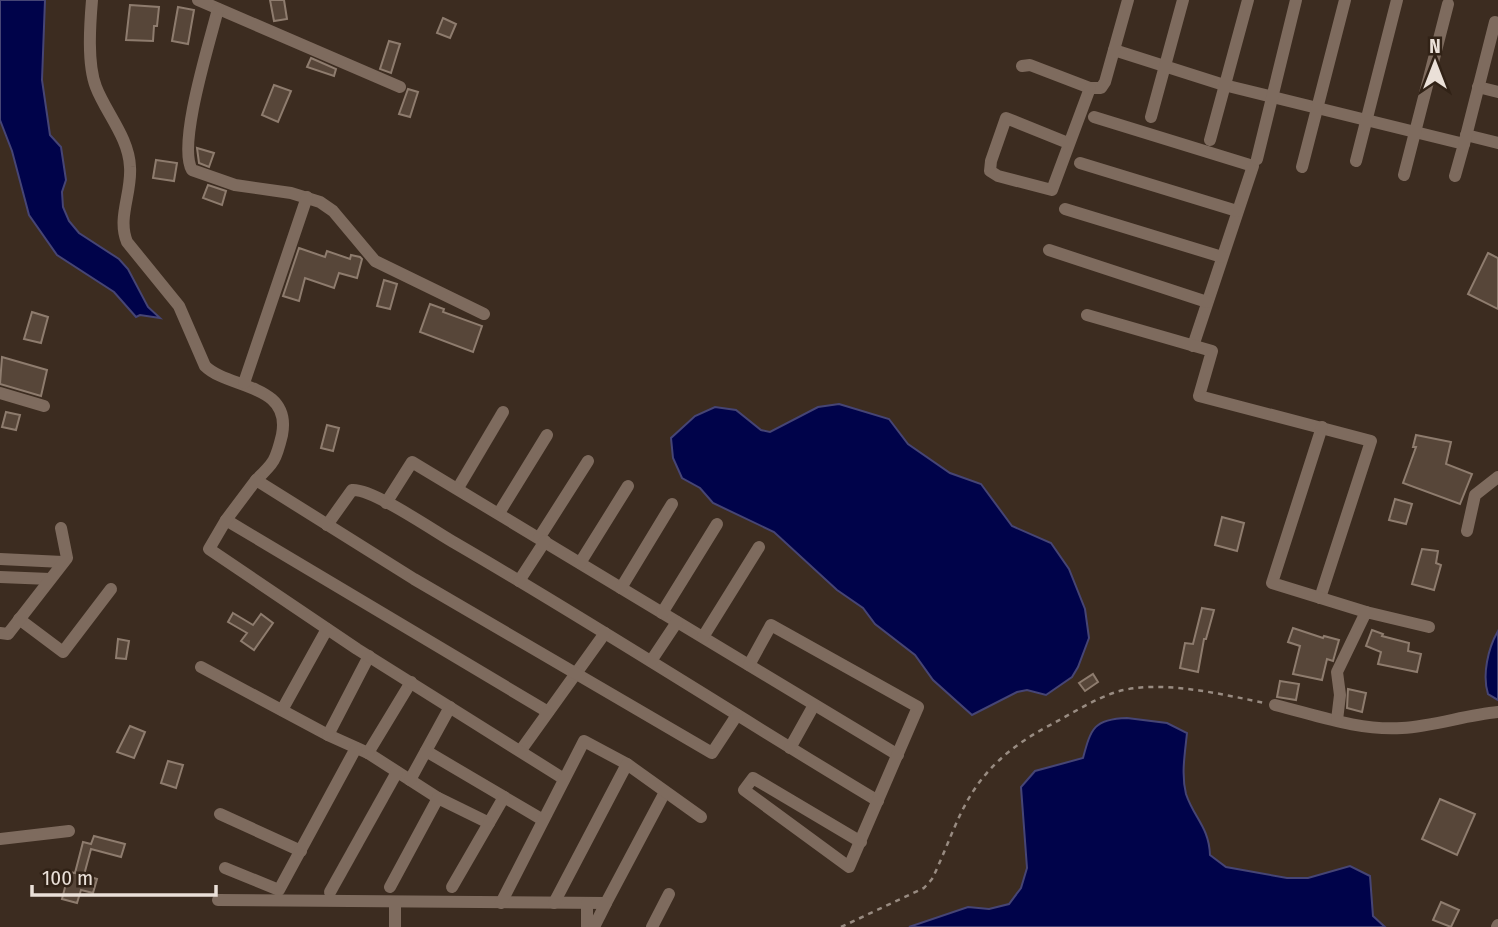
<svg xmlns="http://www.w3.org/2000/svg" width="1498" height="927" font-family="'Fira Sans Condensed',sans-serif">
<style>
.water{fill:#00034a;stroke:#464575;stroke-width:2}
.building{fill:#574639;stroke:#8e7c6e;stroke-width:2}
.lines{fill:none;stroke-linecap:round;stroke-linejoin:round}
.path{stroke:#988b81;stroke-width:2.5;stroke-dasharray:5 5;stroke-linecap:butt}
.minor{stroke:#7e6b5e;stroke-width:12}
</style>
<rect width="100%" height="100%" fill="#3c2c20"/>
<g class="water">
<path d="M0,0H45L42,80L50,135L61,147L66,180L62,192L63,207L69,221L79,233L119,259L128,269L148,307L160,318L140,315L136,317L114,292L57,255L29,215L12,151L0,120Z"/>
<path d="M839,404L889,419L908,444L950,473L981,484L1012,526L1051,543L1069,569L1085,609L1089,638L1078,667L1072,677L1046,695L1027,690L1017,692L972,715L933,680L915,655L875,624L863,608L837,590L774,532L713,503L700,488L682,478L673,458L671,438L695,416L715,407L736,410L761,430L770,432L818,407Z"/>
<path d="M1498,631V700L1488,694C1482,675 1488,648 1498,631Z"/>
<path d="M1127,718L1167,723L1187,733C1185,753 1181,774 1186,794C1194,818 1209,827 1210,855L1226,867L1287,878H1308L1350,866L1370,876L1373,916L1385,927H909L968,907L989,909L1009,904L1021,888L1027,868L1021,787L1035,771L1083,758C1091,728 1094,719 1127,718Z"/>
</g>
<g class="building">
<path d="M270,0H284L287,19L274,21Z"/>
<path d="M130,5L159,7L157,26H154L153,41L126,40Z"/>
<path d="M178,7L194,10L188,44L172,41Z"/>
<path d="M443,18L456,24L450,38L437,33Z"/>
<path d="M389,41L400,44L391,73L380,69Z"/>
<path d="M311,58L336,69L334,76L307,67Z"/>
<path d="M274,85L291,91L278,122L262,115Z"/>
<path d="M408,89L418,92L410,117L399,114Z"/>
<path d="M197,148L214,153L209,167L199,163Z"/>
<path d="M156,160L177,163L174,181L153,178Z"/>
<path d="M208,185L226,191L222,205L203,198Z"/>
<path d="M299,248L325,257L327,251L350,259L351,255L360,257L362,259L357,278L339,273L334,288L305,278L299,301L283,296Z"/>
<path d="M1488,253L1498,258V309L1468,294Z"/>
<path d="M384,280L397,284L390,309L377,306Z"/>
<path d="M430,304L444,309L443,312L482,326L473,352L420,332Z"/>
<path d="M32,312L48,317L41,343L24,339Z"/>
<path d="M2,357L47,370L41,396L0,384Z"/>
<path d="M6,412L20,415L16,430L2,427Z"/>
<path d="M327,425L339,428L333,451L321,448Z"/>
<path d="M1416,435L1451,442L1446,464L1472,474L1460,504L1403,483L1416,447H1413Z"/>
<path d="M1395,499L1412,504L1406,524L1389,520Z"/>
<path d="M1222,517L1244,523L1237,551L1215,545Z"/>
<path d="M1422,549L1438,551L1436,563L1441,565L1434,590L1412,584Z"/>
<path d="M1202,608L1214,610L1206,639H1204L1198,672L1180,668L1185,643L1193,644Z"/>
<path d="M233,613L253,625L261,614L273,623L254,650L241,641L247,633L228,622Z"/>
<path d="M1293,628L1323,638L1324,636L1339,640L1333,661L1327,659L1322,680L1293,674L1300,646L1288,642Z"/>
<path d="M1372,630L1383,634L1382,636L1409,643L1408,651L1421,654L1417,672L1378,664L1381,652L1366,646Z"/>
<path d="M118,639L129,641L126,659L116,658Z"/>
<path d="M1093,674L1098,682L1085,691L1079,683Z"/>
<path d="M1280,681L1299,684L1296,700L1277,697Z"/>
<path d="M1348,689L1366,693L1362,712L1347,708Z"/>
<path d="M130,726L145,732L134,758L117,752Z"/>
<path d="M168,761L183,765L176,788L161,783Z"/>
<path d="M1440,799L1475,814L1457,855L1422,839Z"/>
<path d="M94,836L125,844L121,857L91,849L84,875L97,879L93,893L81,890L77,903L62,899L69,872L75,873L83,842L91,844Z"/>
<path d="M1441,902L1459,910L1451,927L1433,920Z"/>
</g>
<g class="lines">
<path class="path" d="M841,927L924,888L932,879C947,849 957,814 976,787C996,758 1023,739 1054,723C1074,712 1095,699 1116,692C1160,679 1220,694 1265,703"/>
<g class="minor">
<path d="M92,0C90,24 87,64 96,87C106,113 129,138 130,167C132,193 117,218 127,242L179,306L205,366C228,389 292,383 282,435C276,460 274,463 256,480"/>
<path d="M198,0L400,87"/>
<path d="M218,9C210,41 177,145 192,170L235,185L291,193L320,202L333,211L375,261L484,314"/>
<path d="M1114,50L1224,85L1464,144L1455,176"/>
<path d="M1022,66L1030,65L1090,88H1101L1105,82L1128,0"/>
<path d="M1478,87L1498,92"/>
<path d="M1094,117L1253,166L1193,346"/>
<path d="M1151,117L1183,0"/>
<path d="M1466,135L1498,143"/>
<path d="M1210,140L1248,0"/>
<path d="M1068,143L1006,118L991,161L990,171L998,176L1052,190L1090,88"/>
<path d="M1464,144L1495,22"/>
<path d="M1257,159L1296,0"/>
<path d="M1356,161L1397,0"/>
<path d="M1080,163L1237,211"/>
<path d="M1302,167L1345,0"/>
<path d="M1404,175L1448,4"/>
<path d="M1065,209L1222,257"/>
<path d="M1049,250L1207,302"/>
<path d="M1087,315L1212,351L1199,396L1371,441L1320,598"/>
<path d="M244,383L307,197"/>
<path d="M0,393L44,406"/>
<path d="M1322,427L1272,583L1366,612"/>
<path d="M458,488L503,412"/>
<path d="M386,503L412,462L898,755"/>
<path d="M499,513L547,435"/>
<path d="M226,520L548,712"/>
<path d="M327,525L352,490C372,488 434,531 455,543C598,626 736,716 878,801"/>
<path d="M1467,531L1475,495L1498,477"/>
<path d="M539,538L588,461"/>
<path d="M0,559L63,562"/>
<path d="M580,563L628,486"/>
<path d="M0,577L50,579"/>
<path d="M519,581L545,541"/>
<path d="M621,588L672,504"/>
<path d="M662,613L717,524"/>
<path d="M19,619L63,652L111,589"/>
<path d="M0,633L8,634L67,558L61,528"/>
<path d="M703,637L759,547"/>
<path d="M651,661L677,622"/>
<path d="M749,665L771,625L918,707L849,867L744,790L753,778L861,842"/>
<path d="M201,667L328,735L368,753L438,798"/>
<path d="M1275,705C1316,715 1359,731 1402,728C1434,726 1466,715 1498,712"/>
<path d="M282,710L327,629"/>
<path d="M1337,720L1340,695L1337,672L1366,612L1429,627"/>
<path d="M328,735L369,656"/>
<path d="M790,748L814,705"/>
<path d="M521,750L605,633"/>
<path d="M426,751L543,820"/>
<path d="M368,753L411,682"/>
<path d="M564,779L357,649L209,549L226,520L256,480L414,579L712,753L737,715"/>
<path d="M410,780L450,707"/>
<path d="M220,814L301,851"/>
<path d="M0,839L69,831"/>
<path d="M225,868L279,890L356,748"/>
<path d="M390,887L438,798L489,823L504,797"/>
<path d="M452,887L489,823"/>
<path d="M330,892L397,772"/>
<path d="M218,900L606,903L665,792"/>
<path d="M395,902V927"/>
<path d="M501,903L584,741L627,764L701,817"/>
<path d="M554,903L627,764"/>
<path d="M587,927V903"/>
<path d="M594,927L606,903"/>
<path d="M652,927L669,894"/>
<path d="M1497,927L1498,925"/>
</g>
</g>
<g transform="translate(1435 63)" stroke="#312216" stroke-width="5" paint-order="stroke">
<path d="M0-5L12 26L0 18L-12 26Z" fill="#eae0d8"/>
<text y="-10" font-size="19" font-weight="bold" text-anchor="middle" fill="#eae0d8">N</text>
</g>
<path d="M32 885v10h184v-10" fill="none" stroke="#eae0d8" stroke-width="3.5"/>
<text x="42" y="885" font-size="21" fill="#eae0d8" stroke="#312216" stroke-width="5" paint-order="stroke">100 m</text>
</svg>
